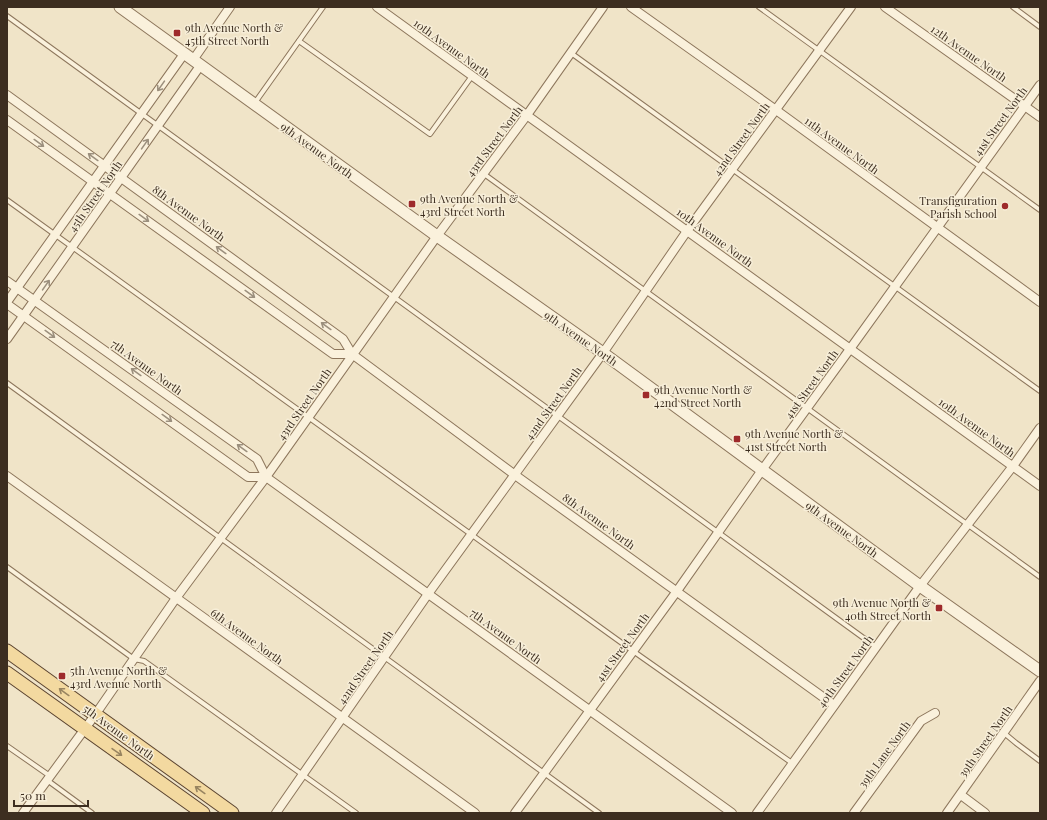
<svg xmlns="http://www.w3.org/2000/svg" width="1047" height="820" font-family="'Playfair Display',serif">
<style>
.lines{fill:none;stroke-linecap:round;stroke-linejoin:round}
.service-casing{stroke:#8d765c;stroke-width:6}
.minor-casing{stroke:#8d765c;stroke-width:10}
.tertiary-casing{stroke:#8d765c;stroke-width:13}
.primary-casing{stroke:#5b4430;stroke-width:15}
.service{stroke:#faf1dc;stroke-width:4}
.minor{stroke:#faf1dc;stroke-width:8}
.tertiary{stroke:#faf1dc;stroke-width:11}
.primary{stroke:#f3d9a0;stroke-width:13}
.oneway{stroke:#9c907e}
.oneway2{stroke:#988460}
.poi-dot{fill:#9e2a2b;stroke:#f7eed8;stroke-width:1.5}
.labels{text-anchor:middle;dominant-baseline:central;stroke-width:3;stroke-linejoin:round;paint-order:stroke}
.poi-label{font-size:11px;fill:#3d2e20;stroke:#f7eed8;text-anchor:start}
.street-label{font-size:11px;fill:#3d2e20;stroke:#f7eed8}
</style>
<rect width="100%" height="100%" fill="#f0e4c8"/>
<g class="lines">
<defs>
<g id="service">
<path d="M759,7L1040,210"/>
<path d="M1013,7L1040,27"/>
<path d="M7,16L876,647"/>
<path d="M299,41L430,134L472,76"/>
<path d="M571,53L1040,391"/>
<path d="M254,104L323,7"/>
<path d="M484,174L1040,577"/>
<path d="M7,200L633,651L792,763"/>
<path d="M7,383L599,813"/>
<path d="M7,567L134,659L144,661L356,813"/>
<path d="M1004,733L1016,743L1040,761"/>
<path d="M7,746L50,776"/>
<path d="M47,780L92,813"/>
</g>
<g id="minor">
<path d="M377,7L1040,486"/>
<path d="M631,7L776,110L1040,302"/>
<path d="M885,7L1040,117"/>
<path d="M193,60L230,7"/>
<path d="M7,95L343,339L352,354L515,475L834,705"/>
<path d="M7,120L333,354H352"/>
<path d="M7,281L257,459L266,477L732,813"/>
<path d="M7,302L184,54"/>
<path d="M7,304L248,477H266"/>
<path d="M7,339L200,66"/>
<path d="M7,476L475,813"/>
<path d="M961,795L985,813"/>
<path d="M23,813L95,715L176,598L266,477L437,236L527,115L603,7"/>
<path d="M276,813L428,594L603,353L687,231L851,7"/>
<path d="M515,813L677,591L762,470L850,349L1040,85"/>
<path d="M757,813L920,586L1013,466L1040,428"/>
<path d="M854,813L921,721L935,713"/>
<path d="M947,813L1040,681"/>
</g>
<path id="tertiary" d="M120,7L437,236L603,353L920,586L1040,671"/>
<g id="primary">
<path d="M7,651L232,813"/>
<path d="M7,673L203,813"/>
</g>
</defs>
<use href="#service" class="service-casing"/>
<use href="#minor" class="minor-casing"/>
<use href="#tertiary" class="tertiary-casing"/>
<use href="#primary" class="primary-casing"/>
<use href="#service" class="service"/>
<use href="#minor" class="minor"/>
<use href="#tertiary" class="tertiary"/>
<use href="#primary" class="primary"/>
</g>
<defs><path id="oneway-shaft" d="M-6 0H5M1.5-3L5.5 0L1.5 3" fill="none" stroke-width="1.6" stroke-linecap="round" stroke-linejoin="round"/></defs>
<g class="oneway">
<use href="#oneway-shaft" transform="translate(161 86) rotate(125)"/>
<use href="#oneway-shaft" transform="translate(39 143) rotate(36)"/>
<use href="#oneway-shaft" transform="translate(145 144) rotate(-55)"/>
<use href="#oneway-shaft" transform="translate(93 157) rotate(-144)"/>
<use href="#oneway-shaft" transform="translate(144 218) rotate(36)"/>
<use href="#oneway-shaft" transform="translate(221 250) rotate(-144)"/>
<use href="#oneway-shaft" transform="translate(46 285) rotate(-55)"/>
<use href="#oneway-shaft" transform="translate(250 294) rotate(36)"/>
<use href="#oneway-shaft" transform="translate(326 326) rotate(-144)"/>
<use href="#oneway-shaft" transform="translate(50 334) rotate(36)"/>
<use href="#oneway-shaft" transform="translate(136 372) rotate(-144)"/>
<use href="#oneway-shaft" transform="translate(167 418) rotate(36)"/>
<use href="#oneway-shaft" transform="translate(242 448) rotate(-144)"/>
</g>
<g class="oneway2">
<use href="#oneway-shaft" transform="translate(64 692) rotate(-144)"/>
<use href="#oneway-shaft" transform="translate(117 752) rotate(35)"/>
<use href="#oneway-shaft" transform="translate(200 790) rotate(-144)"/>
</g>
<g class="poi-dot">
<rect x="173" y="29" width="8" height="8" rx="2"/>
<rect x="408" y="200" width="8" height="8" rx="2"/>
<circle cx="1005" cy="206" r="4"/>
<rect x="642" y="391" width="8" height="8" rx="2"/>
<rect x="733" y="435" width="8" height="8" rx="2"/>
<rect x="935" y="604" width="8" height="8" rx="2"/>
<rect x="58" y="672" width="8" height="8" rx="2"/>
</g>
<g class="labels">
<g class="poi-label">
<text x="185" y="27">9th Avenue North &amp;<tspan x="185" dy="13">45th Street North</tspan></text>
<text x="420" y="198">9th Avenue North &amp;<tspan x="420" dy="13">43rd Street North</tspan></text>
<text x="997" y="200" text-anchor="end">Transfiguration<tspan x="997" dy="13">Parish School</tspan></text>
<text x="654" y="389">9th Avenue North &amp;<tspan x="654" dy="13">42nd Street North</tspan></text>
<text x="745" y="433">9th Avenue North &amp;<tspan x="745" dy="13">41st Street North</tspan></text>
<text x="931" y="602" text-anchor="end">9th Avenue North &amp;<tspan x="931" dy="13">40th Street North</tspan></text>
<text x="70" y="670">5th Avenue North &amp;<tspan x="70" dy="13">43rd Avenue North</tspan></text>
</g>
<g class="street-label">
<text transform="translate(452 48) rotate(36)">10th Avenue North</text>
<text transform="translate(969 53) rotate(35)">12th Avenue North</text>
<text transform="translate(1000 121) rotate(-54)">41st Street North</text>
<text transform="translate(741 139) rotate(-54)">42nd Street North</text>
<text transform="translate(494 141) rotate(-53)">43rd Street North</text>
<text transform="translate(842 145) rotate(36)">11th Avenue North</text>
<text transform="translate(317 150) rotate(36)">9th Avenue North</text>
<text transform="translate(95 196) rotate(-55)">45th Street North</text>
<text transform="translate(189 213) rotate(36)">8th Avenue North</text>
<text transform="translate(715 237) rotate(36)">10th Avenue North</text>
<text transform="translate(581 338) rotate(35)">9th Avenue North</text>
<text transform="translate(147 367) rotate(36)">7th Avenue North</text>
<text transform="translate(811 384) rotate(-54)">41st Street North</text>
<text transform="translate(553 403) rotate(-54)">42nd Street North</text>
<text transform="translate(304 404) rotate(-55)">43rd Street North</text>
<text transform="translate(977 427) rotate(36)">10th Avenue North</text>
<text transform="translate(599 521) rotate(36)">8th Avenue North</text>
<text transform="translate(842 529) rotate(36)">9th Avenue North</text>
<text transform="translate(247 636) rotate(36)">6th Avenue North</text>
<text transform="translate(506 636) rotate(36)">7th Avenue North</text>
<text transform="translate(622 647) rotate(-54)">41st Street North</text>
<text transform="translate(365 667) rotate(-55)">42nd Street North</text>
<text transform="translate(845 671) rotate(-54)">40th Street North</text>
<text transform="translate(119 732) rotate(36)">5th Avenue North</text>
<text transform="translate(985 741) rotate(-55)">39th Street North</text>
<text transform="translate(884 754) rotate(-54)">39th Lane North</text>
</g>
</g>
<rect width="1047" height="820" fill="none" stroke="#3d2e20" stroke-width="16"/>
<path d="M14 800v6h74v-6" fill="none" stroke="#3d2e20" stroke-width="2"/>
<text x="20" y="800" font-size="12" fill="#3d2e20" stroke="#f7eed8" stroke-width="3" paint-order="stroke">50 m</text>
</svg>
